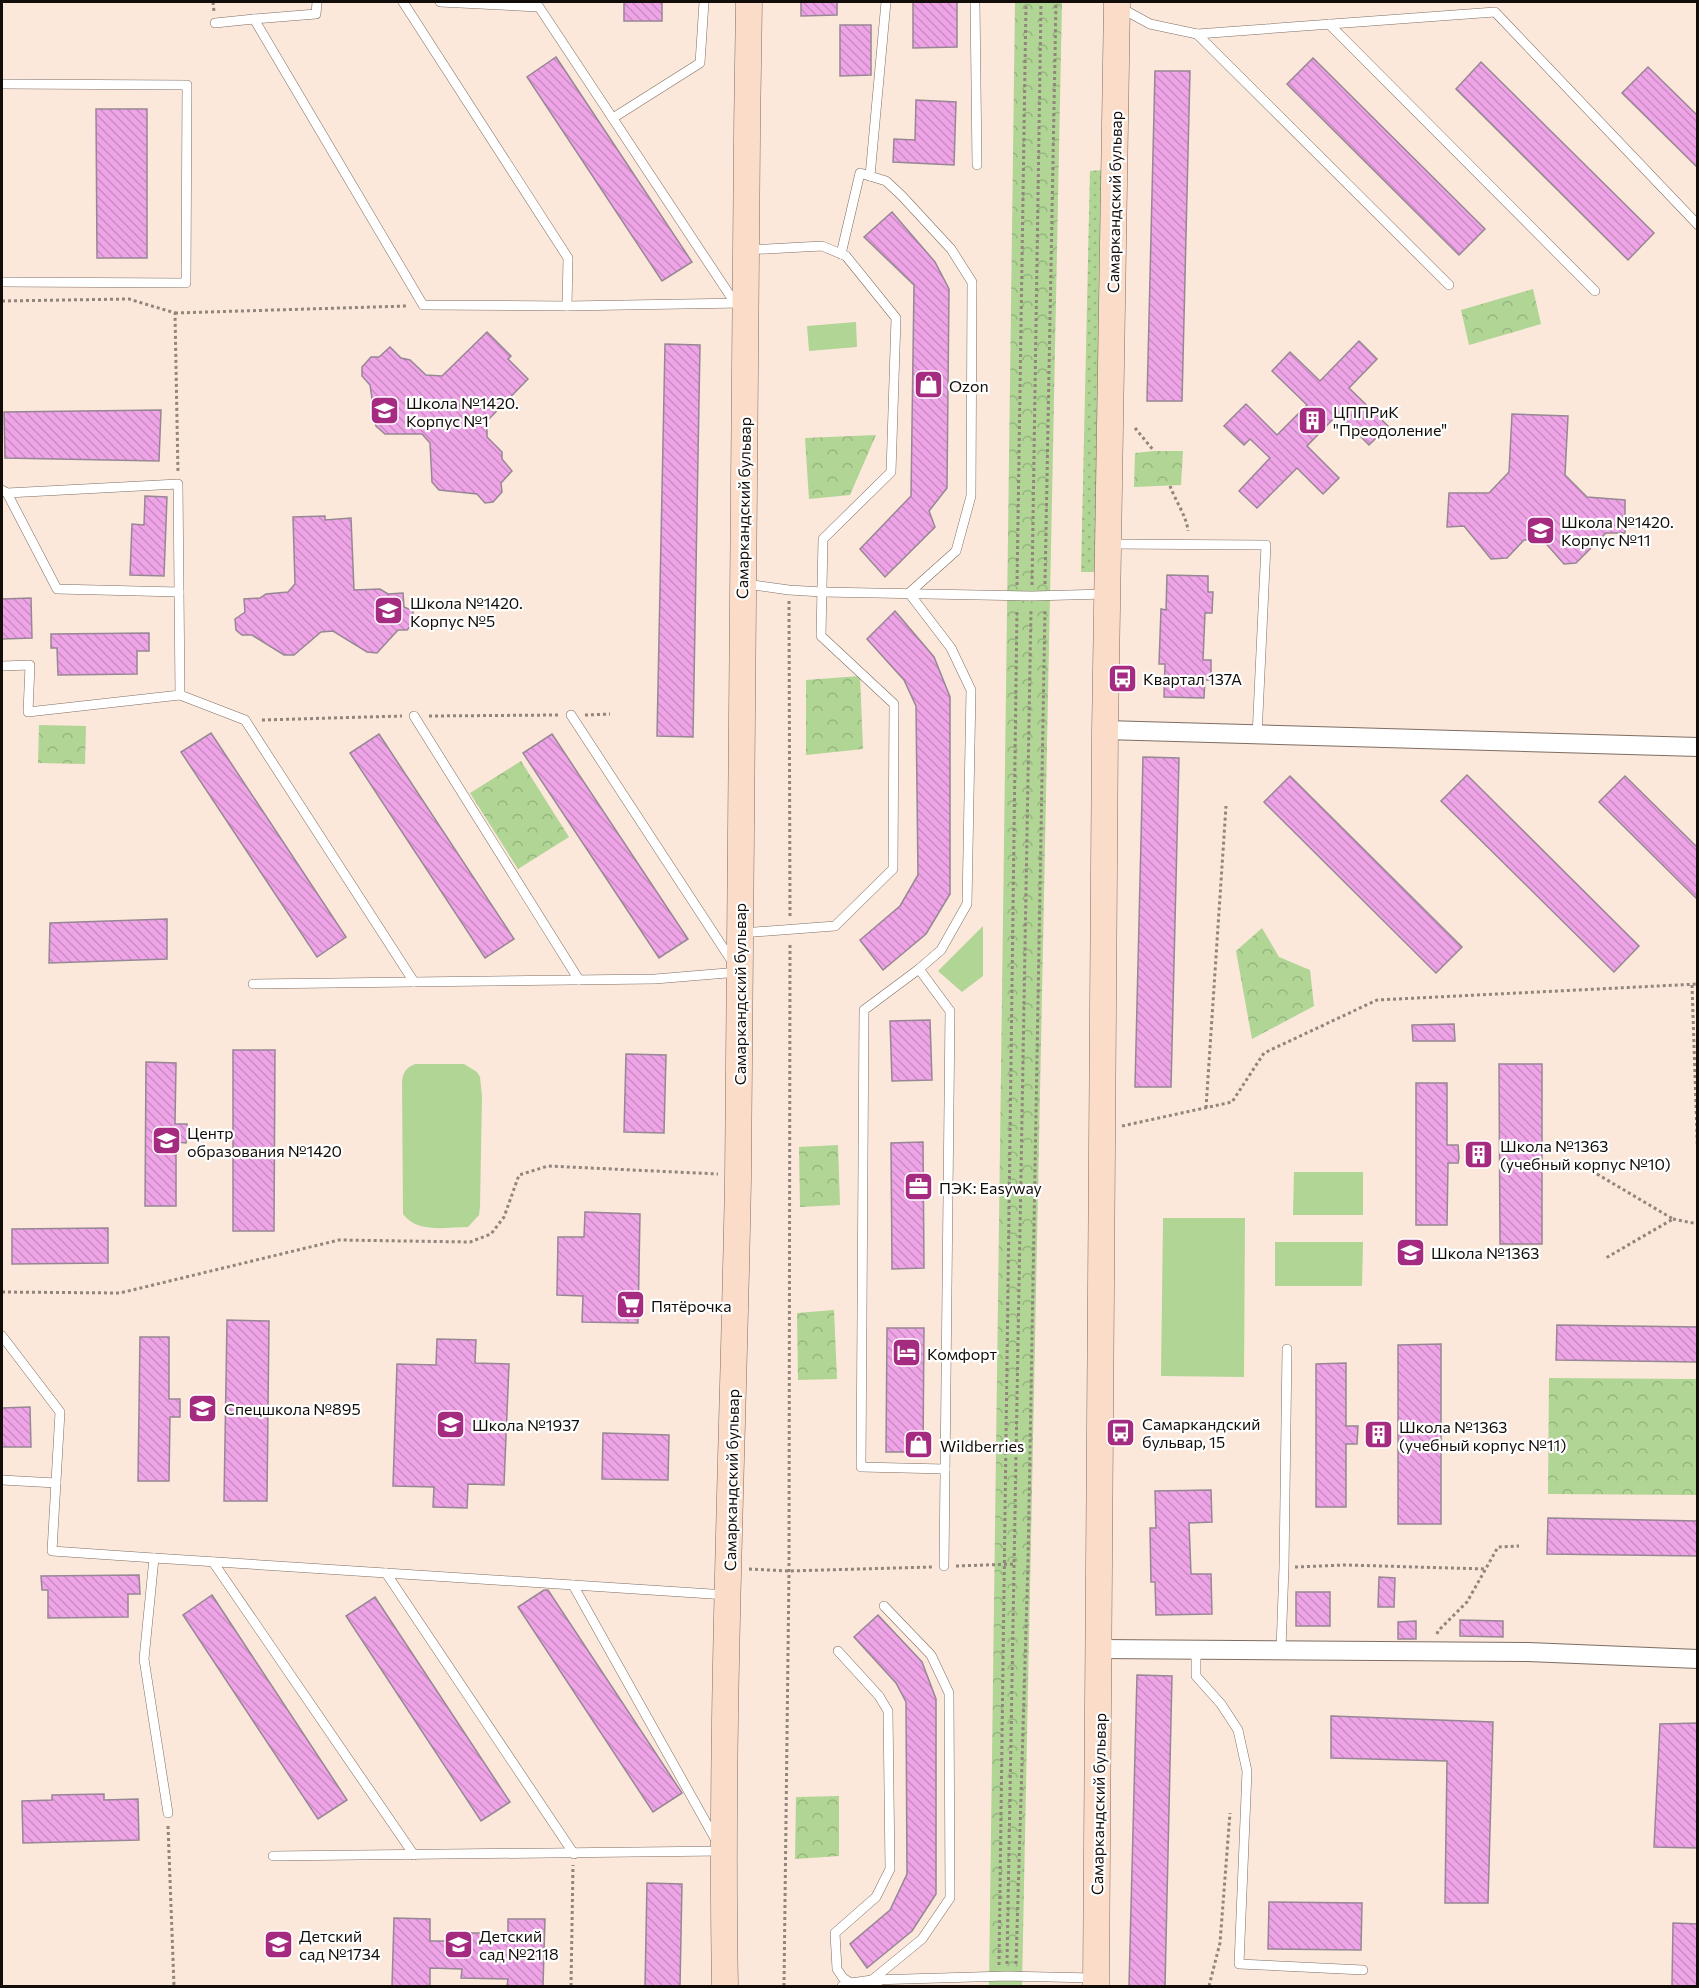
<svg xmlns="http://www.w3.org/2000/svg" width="1699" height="1988" font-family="Commissioner,sans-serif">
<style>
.grass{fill:url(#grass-dots)}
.forest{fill:url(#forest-crowns)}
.pitch{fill:#b0d595}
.building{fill:url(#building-back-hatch);stroke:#978794;stroke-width:1.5}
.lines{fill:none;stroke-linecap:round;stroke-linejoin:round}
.lane-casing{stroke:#7f6d62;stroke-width:10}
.street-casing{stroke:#7f6d62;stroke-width:20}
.secondary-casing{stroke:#7f6d62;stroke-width:27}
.path{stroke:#92857c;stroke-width:3;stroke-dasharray:3 3;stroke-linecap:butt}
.lane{stroke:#fff;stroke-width:9}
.street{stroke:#fff;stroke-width:18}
.secondary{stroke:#fbdcc9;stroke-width:26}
.labels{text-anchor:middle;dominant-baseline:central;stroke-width:4.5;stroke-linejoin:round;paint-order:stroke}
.street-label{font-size:16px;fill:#130d09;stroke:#fff}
.poi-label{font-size:16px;fill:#130d09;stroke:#fff;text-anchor:start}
</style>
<defs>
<pattern id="grass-dots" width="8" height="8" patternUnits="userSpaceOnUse" patternTransform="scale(1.5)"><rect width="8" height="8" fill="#b0d595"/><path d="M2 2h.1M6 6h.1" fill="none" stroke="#96b67f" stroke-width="1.8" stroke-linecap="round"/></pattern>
<pattern id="forest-crowns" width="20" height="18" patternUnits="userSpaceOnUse" patternTransform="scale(1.5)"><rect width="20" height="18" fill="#b0d595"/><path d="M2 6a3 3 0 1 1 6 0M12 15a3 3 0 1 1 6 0" fill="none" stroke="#96b67f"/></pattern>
<pattern id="building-back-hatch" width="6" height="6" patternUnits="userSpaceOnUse" patternTransform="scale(1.5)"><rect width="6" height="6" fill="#eea4e6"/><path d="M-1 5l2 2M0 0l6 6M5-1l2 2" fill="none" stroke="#cb8cc4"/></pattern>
</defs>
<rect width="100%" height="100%" fill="#fbe8da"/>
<path class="grass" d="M1102,170L1107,572H1081L1090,171Z"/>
<g class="forest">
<path d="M1015,2H1062L1022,1986H989Z"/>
<path d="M1533,289L1541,324L1469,345L1461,310Z"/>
<path d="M876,435L850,495L809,499L805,438Z"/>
<path d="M1154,451H1183L1181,485L1134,487L1135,453Z"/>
<path d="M860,676L863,749L806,755V680Z"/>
<path d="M39,725L86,726L85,764L38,763Z"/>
<path d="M521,761L569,837L518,869L470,793Z"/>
<path d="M1262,928L1279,957L1310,970L1314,1006L1252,1039L1236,951Z"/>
<path d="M838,1145L840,1205L800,1207L799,1147Z"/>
<path d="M834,1310L837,1379L798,1380L797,1313Z"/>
<path d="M1549,1378L1697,1379V1495L1548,1494Z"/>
<path d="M839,1796V1856L795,1859L796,1797Z"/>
</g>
<g class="pitch">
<path d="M856,322L857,347L809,351L807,326Z"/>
<path d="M983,926V976L962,992L938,971Z"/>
<path d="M415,1064H464L477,1072L480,1077L482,1096L480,1207L479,1215L468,1227C446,1227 418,1234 403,1214L402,1082C403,1072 406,1068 415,1064Z"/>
<path d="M1294,1172H1363V1215H1293Z"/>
<path d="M1163,1218H1245L1244,1377L1161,1376Z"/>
<path d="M1275,1242H1363L1362,1286H1275Z"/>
</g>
<g class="building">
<rect x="624" y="2" width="38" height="19"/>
<path d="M801,2H837V15L801,16Z"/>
<path d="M913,2H957V47L913,48Z"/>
<path d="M840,25H871V75L840,76Z"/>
<path d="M556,57L692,262L662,281L527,77Z"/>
<path d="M1313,58L1485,229L1459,255L1287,84Z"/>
<path d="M1481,62L1654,233L1628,260L1456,89Z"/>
<path d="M1648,67L1698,116V168L1622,93Z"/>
<path d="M1155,71H1190L1182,401H1147Z"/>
<path d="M916,100L956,102L954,165L893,162L894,139L915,140Z"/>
<path d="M96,109H147V258H97Z"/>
<path d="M892,212L935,262L949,289L947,488L929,511L935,527L885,577L860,549L911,496L914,285L864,237Z"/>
<path d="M487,332L511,356L508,359L528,379L487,421V437L502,452V459L512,471L501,483L502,492L493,502L485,503L477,494L439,490L432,482L430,443L422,434H385L376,426L370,385L362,376V367L371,357H379L390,347L401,358L410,360L426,375L442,376Z"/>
<path d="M1359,341L1377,359L1349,388L1388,426L1369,445L1338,414L1307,446L1339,478L1323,494L1297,468L1257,508L1239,491L1270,458L1250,439L1244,445L1224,426L1246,404L1277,435L1307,405L1272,371L1290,352L1320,381Z"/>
<path d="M665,344L700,345L693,737L657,736Z"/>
<path d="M161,410L159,461L5,458L4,412Z"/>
<path d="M1512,414L1568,416L1565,475L1587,497L1625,500V533H1606L1576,563L1564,564L1542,539L1524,540L1507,558L1491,559L1464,526L1447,527L1449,493H1489L1509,472Z"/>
<path d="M145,496L167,497L164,576L130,575L132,524L144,525Z"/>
<path d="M325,516V520L351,518L354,590L380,589L388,594L403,593L404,607L413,611V623L407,630H398L377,653L367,652L333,631L321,632L294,655H284L252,635H242L236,630L235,619L245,612L244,599L260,598L266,594L288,592L295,584L293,517Z"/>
<path d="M1167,575L1208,576V592H1213L1212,613H1205L1203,660H1211V680H1205L1204,698L1164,697L1165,664H1159L1161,609L1166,610Z"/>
<path d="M31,598L32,638L2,639V599Z"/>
<path d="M895,611L934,657L950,697V894L926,934L883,970L860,940L900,906L918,875L916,706L904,680L867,639Z"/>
<path d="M149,633V651H137V674L58,675L57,648H51V634Z"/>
<path d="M211,733L346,937L317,957L181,752Z"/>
<path d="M379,734L514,939L485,958L350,753Z"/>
<path d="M552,734L688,939L659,958L523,753Z"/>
<path d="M1143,757L1179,758L1171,1087H1135Z"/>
<path d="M1467,775L1639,946L1614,972L1441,801Z"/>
<path d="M1290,776L1462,947L1436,973L1264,802Z"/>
<path d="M1625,776L1698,848V900L1599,802Z"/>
<path d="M167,919V959L49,963L50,923Z"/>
<path d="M930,1020L932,1080L892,1081L890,1021Z"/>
<path d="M1454,1024L1455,1041H1413L1412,1025Z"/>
<path d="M233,1050H275L274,1231H233Z"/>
<path d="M626,1054L666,1055L664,1133L624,1132Z"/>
<path d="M146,1062L176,1063L175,1124H187V1139L186,1143L176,1142V1206H145Z"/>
<path d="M1499,1064H1542V1244H1500Z"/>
<path d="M1416,1083H1447V1145H1458L1459,1158L1458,1163H1448L1447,1225H1416Z"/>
<path d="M923,1142L924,1268L892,1269L891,1143Z"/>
<path d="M585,1212L640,1214L638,1323L582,1322L583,1296L557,1295L558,1237H584Z"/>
<path d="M108,1228V1263L12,1264V1229Z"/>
<path d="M227,1320L269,1321L267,1501H224Z"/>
<path d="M1557,1325L1698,1327V1362L1556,1360Z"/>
<path d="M887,1328H924L923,1452H886Z"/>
<path d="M140,1337H169V1399H180V1417H170L169,1481H138Z"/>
<path d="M437,1339L476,1340L475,1363L509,1364L504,1485L468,1484L467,1508L433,1507L434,1487L393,1486L397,1364L436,1365Z"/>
<path d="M1441,1344V1524H1398V1345Z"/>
<path d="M1346,1363V1426H1358L1357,1444H1346V1507H1316V1364Z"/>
<path d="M30,1407L31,1447H2V1408Z"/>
<path d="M603,1433L669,1435L668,1480L602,1479Z"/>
<path d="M1211,1490L1212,1522L1189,1523L1191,1574H1211L1212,1614L1156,1615L1155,1582H1151L1150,1528H1156L1155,1491Z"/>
<path d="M1548,1518L1698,1521V1556L1547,1554Z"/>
<path d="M139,1575L140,1594H128V1617L48,1618V1590H42L41,1576Z"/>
<path d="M1379,1577L1395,1578L1394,1607H1378Z"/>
<path d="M544,1590H548L682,1793L653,1812L518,1607Z"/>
<rect x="1296" y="1592" width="34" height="34"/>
<path d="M212,1595L347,1800L318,1819L183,1615Z"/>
<path d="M375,1597L510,1802L481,1821L346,1616Z"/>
<path d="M878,1615L922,1662L936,1699V1894L912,1931L867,1968L850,1944L890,1910L907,1874L906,1702L896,1683L854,1637Z"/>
<path d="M1460,1620L1503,1621V1637L1460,1636Z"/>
<path d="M1416,1621V1639H1398V1622Z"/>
<path d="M1137,1675L1172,1676L1165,1986H1129Z"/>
<path d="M1331,1716L1493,1722L1488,1903H1445L1447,1761L1331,1758Z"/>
<path d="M1698,1723V1848L1654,1847L1660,1724Z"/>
<path d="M104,1794V1800L138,1799L139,1840L23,1843L22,1801L52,1800V1795Z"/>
<path d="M647,1883L682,1884L680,1986H645Z"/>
<path d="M1269,1902L1362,1903L1361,1950L1268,1949Z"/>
<path d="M394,1918L430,1919V1941H463V1933H481V1942H508V1919H545L543,1986H507L508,1979L461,1978L462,1969L430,1968V1986H392Z"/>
<path d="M1673,1923L1698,1924V1986H1672Z"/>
</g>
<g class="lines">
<defs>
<g id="lane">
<path d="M317,2L316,14L254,19L423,305L567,306L742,303"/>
<path d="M403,2L568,258L567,306"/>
<path d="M440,2L539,7L735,303"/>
<path d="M975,2L977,165"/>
<path d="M1119,7L1150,24L1197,34L1495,12L1698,225"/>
<path d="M215,23L254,19"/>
<path d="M1329,24L1595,291"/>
<path d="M1197,34L1449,285"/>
<path d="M2,84L187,85L186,283L2,282"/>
<path d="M613,118L700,63L704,2"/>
<path d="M870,176L886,2"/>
<path d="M841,254L860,173L886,181L902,196L951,249L972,282L971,496L956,551L909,593L951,648L971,690L967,904L941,950L919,969L864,1010L861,1467L945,1469"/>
<path d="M2,490L7,493L178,484L180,695L28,712L30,665L2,666"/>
<path d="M7,493L57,589L179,592"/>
<path d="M1109,544L1266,545L1257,736"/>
<path d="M746,584L789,590L822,592L1032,596L1106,594"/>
<path d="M180,695L245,720L414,982"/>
<path d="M414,716L579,980"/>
<path d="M742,933L835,926L893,869L894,704L821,636L823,539L891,472L896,318L846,256L822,246L747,250"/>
<path d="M919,969L950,1011L944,1566"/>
<path d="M253,984L655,979L739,972L571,715"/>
<path d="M2,1336L60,1412L52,1551L154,1558L144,1659L168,1813"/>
<path d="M2,1480L56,1483"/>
<path d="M154,1558L727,1595"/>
<path d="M213,1562L414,1855"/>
<path d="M386,1573L574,1854"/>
<path d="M1196,1649V1676L1221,1704L1238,1730L1247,1771L1239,1964L1363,1970"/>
<path d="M1281,1649L1284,1567L1287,1349"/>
<path d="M838,1651L879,1696L888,1711L890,1869L876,1897L835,1933L837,1969L843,1978L851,1983"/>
<path d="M273,1856L722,1851L573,1585"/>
<path d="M842,1986L851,1983L872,1980L1007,1976L1093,1978"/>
<path d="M878,1986L872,1980L922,1939L950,1898L949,1693L931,1655L884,1606"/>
</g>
<g id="street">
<path d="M1105,730L1698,747"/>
<path d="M1099,1649L1528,1652L1698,1659"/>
</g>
<g id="secondary">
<path d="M725,1986C720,1717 733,1448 738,1179C744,786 742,394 749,2"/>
<path d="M1096,1986L1105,730L1117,2"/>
</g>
</defs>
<use href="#lane" class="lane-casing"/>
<use href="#street" class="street-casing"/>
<use href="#secondary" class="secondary-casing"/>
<g class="path">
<path d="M213,2L214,12"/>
<path d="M2,301L129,299L175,313L178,473"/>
<path d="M175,313L407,306"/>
<path d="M1135,428L1154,451"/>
<path d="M1170,486C1175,500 1187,517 1188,531"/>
<path d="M1045,584L1056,2"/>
<path d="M1017,585L1026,2"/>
<path d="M1032,585L1041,2"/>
<path d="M789,601L790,916"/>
<path d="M585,715L610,714"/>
<path d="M429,716L558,715"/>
<path d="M262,720L402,716"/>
<path d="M1692,985L1698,1165"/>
<path d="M1206,1108L1226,806"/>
<path d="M1122,1126L1232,1102L1264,1053L1377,1000L1698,984"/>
<path d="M1597,1174L1673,1219L1604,1259"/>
<path d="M1673,1219L1698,1224"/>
<path d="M2,1292L120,1293L339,1240L470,1242L491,1234L504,1217L519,1175L548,1166L718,1174"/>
<path d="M956,1566L1014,1564"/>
<path d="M1295,1567L1346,1565L1486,1569"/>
<path d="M749,1569L789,1571L932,1567"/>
<path d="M1437,1634L1438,1631L1467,1602L1498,1547L1519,1546"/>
<path d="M168,1826L174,1986"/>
<path d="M1007,1964L1031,609"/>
<path d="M1016,1964L1028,1563L1045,609"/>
<path d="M999,1965L1017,609"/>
<path d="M571,1986L573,1865"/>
<path d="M784,1986L789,1571L790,943"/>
<path d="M1209,1986L1220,1943L1230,1813"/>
</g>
<use href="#lane" class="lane"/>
<use href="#street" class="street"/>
<use href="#secondary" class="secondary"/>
</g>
<defs>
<symbol id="shop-square" viewBox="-11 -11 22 22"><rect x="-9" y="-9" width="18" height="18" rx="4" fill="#a52b81" stroke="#fff"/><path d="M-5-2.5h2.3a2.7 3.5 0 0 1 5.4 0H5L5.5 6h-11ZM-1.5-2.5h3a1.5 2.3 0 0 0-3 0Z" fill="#fff"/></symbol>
<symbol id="school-square" viewBox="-11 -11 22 22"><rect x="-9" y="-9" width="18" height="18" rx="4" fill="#a52b81" stroke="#fff"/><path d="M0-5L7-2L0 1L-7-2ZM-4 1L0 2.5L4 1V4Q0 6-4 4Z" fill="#fff"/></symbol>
<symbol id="building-square" viewBox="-11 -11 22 22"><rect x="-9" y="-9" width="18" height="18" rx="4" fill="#a52b81" stroke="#fff"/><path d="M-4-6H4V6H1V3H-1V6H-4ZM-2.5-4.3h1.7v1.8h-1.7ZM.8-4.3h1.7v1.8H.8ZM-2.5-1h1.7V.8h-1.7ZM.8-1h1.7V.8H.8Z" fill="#fff"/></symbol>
<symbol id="bus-square" viewBox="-11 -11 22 22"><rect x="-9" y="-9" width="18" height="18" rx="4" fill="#a52b81" stroke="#fff"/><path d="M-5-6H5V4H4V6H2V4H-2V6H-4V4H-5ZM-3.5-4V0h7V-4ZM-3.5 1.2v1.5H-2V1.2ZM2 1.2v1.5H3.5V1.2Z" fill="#fff"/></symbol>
<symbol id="office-square" viewBox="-11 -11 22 22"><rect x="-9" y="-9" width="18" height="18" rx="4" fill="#a52b81" stroke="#fff"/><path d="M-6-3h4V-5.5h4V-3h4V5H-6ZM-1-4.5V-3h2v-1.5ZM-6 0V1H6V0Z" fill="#fff"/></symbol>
<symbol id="supermarket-square" viewBox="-11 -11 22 22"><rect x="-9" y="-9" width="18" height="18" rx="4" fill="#a52b81" stroke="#fff"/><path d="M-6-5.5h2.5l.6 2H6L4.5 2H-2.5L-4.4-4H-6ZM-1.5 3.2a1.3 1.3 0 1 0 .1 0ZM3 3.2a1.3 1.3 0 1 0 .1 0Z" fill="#fff"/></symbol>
<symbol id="hotel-square" viewBox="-11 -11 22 22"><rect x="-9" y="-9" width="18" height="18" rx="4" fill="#a52b81" stroke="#fff"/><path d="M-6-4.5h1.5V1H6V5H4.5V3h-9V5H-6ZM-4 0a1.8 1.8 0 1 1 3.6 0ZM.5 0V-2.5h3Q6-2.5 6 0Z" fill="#fff"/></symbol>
</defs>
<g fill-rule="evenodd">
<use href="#shop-square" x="912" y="368" width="33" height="33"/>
<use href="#school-square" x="368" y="394" width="33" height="33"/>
<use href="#building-square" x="1296" y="404" width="33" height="33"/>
<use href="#school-square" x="1524" y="514" width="33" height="33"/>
<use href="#school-square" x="372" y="594" width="33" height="33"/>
<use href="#bus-square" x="1106" y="662" width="33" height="33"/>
<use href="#school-square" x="150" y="1124" width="33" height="33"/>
<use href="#building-square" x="1462" y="1138" width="33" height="33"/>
<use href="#office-square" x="902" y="1170" width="33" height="33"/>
<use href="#school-square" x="1394" y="1236" width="33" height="33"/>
<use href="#supermarket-square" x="614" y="1288" width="33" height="33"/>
<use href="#hotel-square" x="890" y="1336" width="33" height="33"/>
<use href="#school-square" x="186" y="1392" width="33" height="33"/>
<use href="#school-square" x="434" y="1408" width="33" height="33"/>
<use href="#bus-square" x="1104" y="1416" width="33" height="33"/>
<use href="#building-square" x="1362" y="1418" width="33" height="33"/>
<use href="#shop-square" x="902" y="1428" width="33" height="33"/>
<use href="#school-square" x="262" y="1928" width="33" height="33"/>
<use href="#school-square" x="442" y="1928" width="33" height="33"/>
</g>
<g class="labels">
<g class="street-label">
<text transform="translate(1114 202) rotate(-89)">Самаркандский бульвар</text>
<text transform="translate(743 508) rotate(-89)">Самаркандский бульвар</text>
<text transform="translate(739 994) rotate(-90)">Самаркандский бульвар</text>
<text transform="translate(731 1480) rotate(-89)">Самаркандский бульвар</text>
<text transform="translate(1098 1804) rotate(-89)">Самаркандский бульвар</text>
</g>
<g class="poi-label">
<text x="949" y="385">Ozon</text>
<text x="406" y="402">Школа №1420.<tspan x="406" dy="18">Корпус №1</tspan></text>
<text x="1333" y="411">ЦППРиК<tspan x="1333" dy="18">"Преодоление"</tspan></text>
<text x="1561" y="521">Школа №1420.<tspan x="1561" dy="18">Корпус №11</tspan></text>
<text x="410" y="602">Школа №1420.<tspan x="410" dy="18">Корпус №5</tspan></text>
<text x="1143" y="678">Квартал 137А</text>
<text x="187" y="1132">Центр<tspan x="187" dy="18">образования №1420</tspan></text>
<text x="1500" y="1145">Школа №1363<tspan x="1500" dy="18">(учебный корпус №10)</tspan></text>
<text x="939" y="1187">ПЭК: Easyway</text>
<text x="1431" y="1252">Школа №1363</text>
<text x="651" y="1305">Пятёрочка</text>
<text x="927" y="1353">Комфорт</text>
<text x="224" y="1408">Спецшкола №895</text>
<text x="1142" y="1423">Самаркандский<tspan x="1142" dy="18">бульвар, 15</tspan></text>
<text x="472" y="1424">Школа №1937</text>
<text x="1399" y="1426">Школа №1363<tspan x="1399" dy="18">(учебный корпус №11)</tspan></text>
<text x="940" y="1445">Wildberries</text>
<text x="299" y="1935">Детский<tspan x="299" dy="18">сад №1734</tspan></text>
<text x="479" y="1935">Детский<tspan x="479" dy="18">сад №2118</tspan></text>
</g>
</g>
<rect width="1699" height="1988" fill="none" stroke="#130d09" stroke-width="6"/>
</svg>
